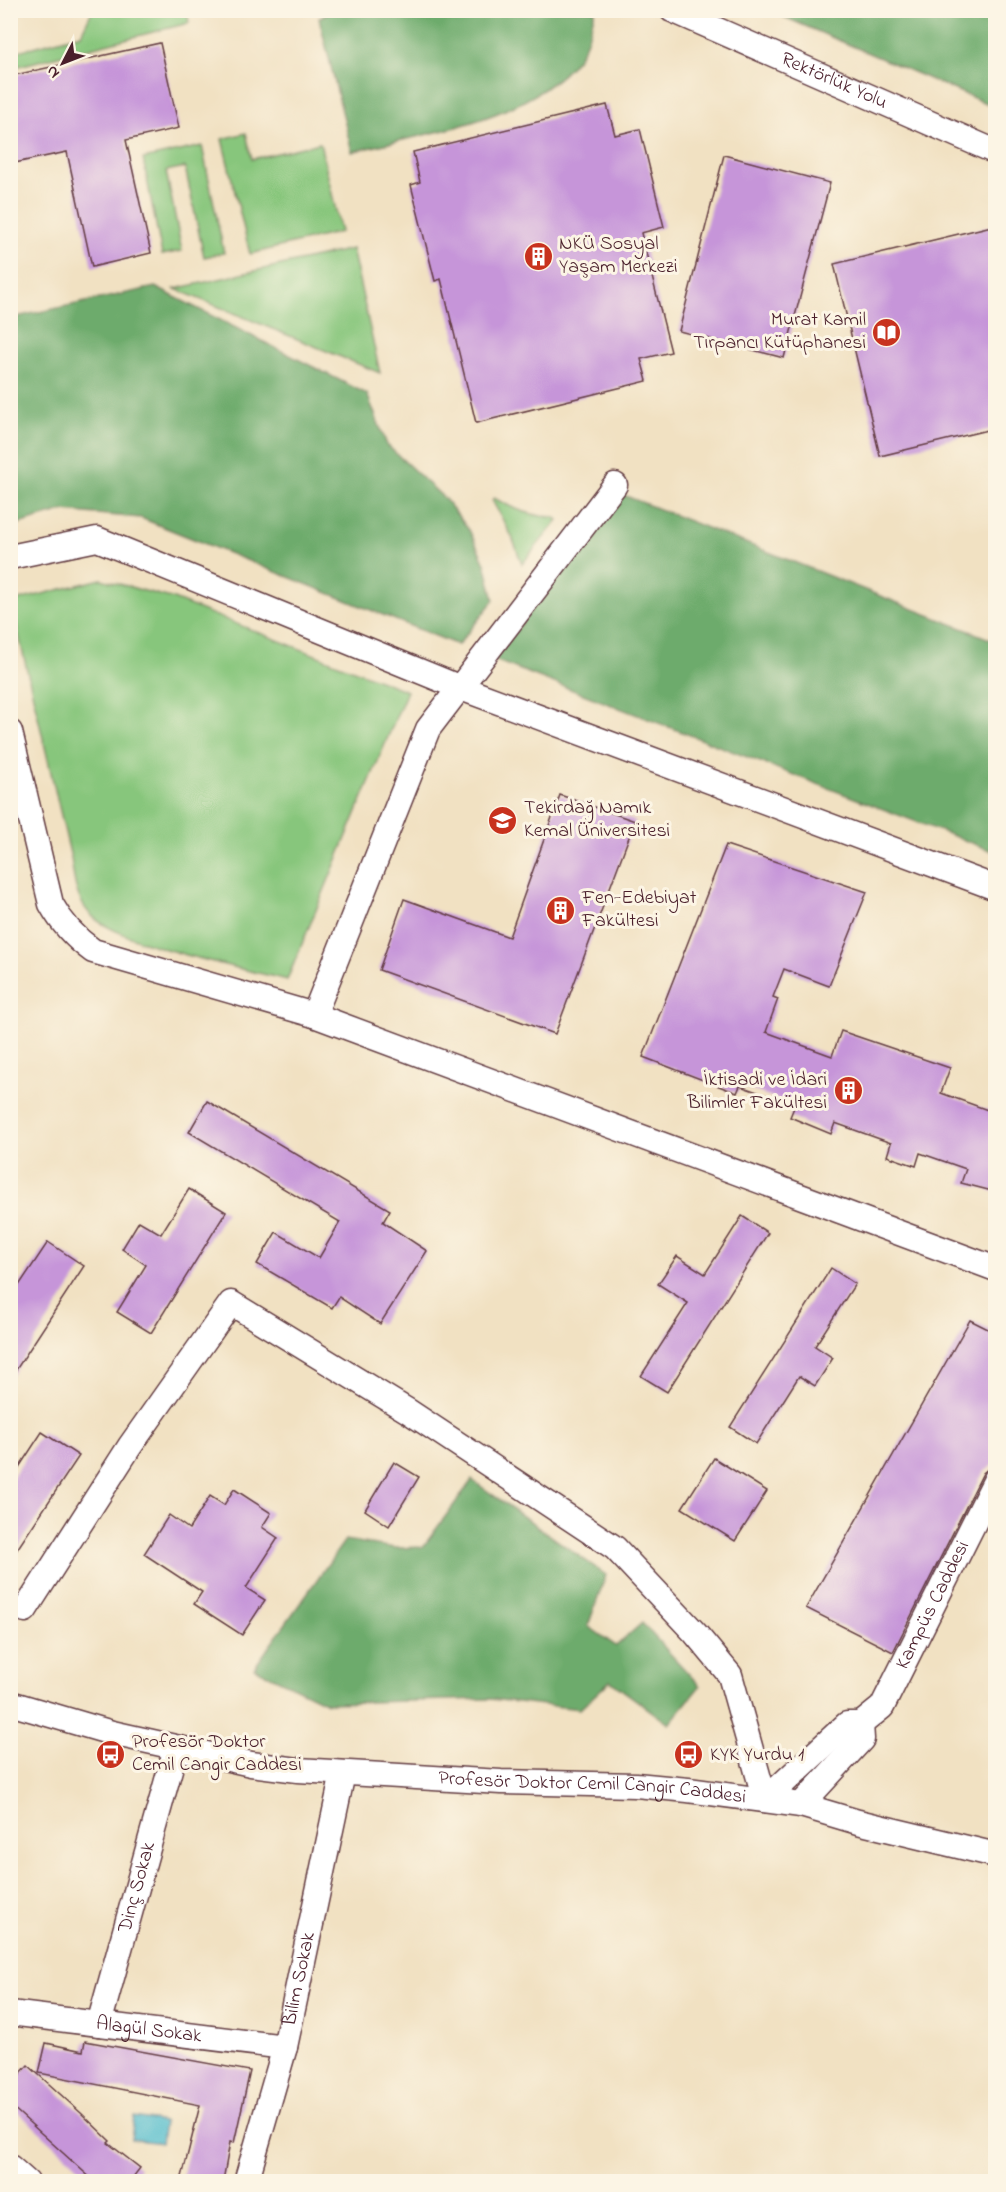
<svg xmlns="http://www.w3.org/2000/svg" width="1006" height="2192" font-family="'Indie Flower',sans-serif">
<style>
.green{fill:#87c67c;stroke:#687254;stroke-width:1.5}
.forest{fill:#6dab6c;stroke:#5c654c;stroke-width:1.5}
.water{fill:#53bdce;stroke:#4e6e7c;stroke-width:1.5}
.building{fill:#c695d9}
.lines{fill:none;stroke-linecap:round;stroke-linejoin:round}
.minor-casing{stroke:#633c42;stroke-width:27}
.minor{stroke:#fff;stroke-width:24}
.labels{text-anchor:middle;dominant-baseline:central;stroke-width:6;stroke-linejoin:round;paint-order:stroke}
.street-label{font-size:20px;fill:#4a1f2b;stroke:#fcf5e5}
.poi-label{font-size:20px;fill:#4a1f2b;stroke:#fcf5e5;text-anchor:start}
</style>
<rect width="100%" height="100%" fill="#fcf5e5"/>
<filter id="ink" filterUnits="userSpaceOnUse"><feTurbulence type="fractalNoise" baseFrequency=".0167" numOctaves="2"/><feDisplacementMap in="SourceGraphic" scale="12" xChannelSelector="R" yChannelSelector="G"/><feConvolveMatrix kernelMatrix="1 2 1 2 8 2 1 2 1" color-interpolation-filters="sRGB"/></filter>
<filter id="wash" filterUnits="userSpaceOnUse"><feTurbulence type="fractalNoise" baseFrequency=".008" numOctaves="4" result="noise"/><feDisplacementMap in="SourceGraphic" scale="24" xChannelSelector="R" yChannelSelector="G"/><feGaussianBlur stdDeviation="1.35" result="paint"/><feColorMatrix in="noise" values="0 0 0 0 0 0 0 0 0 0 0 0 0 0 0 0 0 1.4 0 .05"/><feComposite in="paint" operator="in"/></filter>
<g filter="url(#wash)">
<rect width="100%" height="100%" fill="#f1e1c2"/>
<g class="green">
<path d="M92,11H187L189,23L11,68V53L81,34Z"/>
<path d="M246,133L252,159L320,143L341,232L250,254L222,139Z"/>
<path d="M202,146L224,253L204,257L185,167L166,171L182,251L162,255L143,159Z"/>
<path d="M352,249L380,373L175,289Z"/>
<path d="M494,498C513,509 532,517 554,517L558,520L522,564L512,537L492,500Z"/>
<path d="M101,579L171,598L407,691L287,980C244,969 115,943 90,914C75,898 74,879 71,858L11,602Z"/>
</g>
<g class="forest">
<path d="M328,10H595V11C591,27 588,44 578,58C529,121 425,133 352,152L319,18L328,13Z"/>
<path d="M770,11H995V107Z"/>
<path d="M155,287L367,394L387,445L445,499L469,530L485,563L494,600L458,645L141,518L63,511L11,526V318Z"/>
<path d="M618,493L995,641V852L494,660Z"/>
<path d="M472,1480L606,1575L588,1626L616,1646L642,1623L700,1686L669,1724L610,1681L580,1709L490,1699L327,1703L254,1668L345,1540L395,1548L423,1547Z"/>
</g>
<path class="water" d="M134,2117L164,2122L161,2143L131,2139Z"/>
<g id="blocks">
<g class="building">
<path d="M160,43L179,128L126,140L151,253L92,267L67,152L10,164V76Z"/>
<path d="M607,105L615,135L640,129L664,227L641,233L671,352L641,359L647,381L476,423L441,279L435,281L411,185L420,182L413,152Z"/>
<path d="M724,155L830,183L784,358L679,331Z"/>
<path d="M996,225V428L880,456L834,264Z"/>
<path d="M560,795L635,821L555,1034L379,970L404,899L509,937Z"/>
<path d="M726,845L867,892L829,986L784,969L773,997L778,999L766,1032L832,1056L841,1031L950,1068L941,1093L996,1113V1192L961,1183L966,1169L920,1153L916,1166L887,1156L891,1143L835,1123L831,1134L790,1117L795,1105L740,1086L737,1093L643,1057Z"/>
<path d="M207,1101L390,1210L383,1222L427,1251L380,1324L339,1297L332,1308L257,1264L276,1232L319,1258L340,1222L189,1132Z"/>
<path d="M189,1189L226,1212L151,1333L117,1312L146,1265L122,1249L139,1221L161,1234Z"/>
<path d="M742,1216L768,1233L667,1392L641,1376L688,1303L658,1284L677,1256L705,1274Z"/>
<path d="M48,1242L84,1266L10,1379V1282L18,1287Z"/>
<path d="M831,1268L855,1284L815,1346L833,1358L815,1386L799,1376L756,1444L730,1427Z"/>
<path d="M970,1320L996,1333V1462L983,1473L893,1652L806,1608Z"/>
<path d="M42,1432L79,1456L10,1560V1481Z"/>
<path d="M714,1458L767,1491L735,1541L682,1508Z"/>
<path d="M394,1462L419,1477L389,1526L365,1510Z"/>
<path d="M234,1489L271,1513L262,1527L278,1538L246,1588L265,1600L242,1635L194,1604L202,1592L144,1554L169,1515L189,1529L210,1496L224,1505Z"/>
<path d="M85,2041L250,2071L234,2143L230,2142L223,2181H181L200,2105L39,2073L46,2043L83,2051Z"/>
<path d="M28,2065L81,2113L110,2141L108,2143L140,2168L130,2181H94L10,2105V2085Z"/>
</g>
</g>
</g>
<g filter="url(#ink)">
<use href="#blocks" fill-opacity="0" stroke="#633c42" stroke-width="1.5"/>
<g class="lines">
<defs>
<g id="minor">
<path id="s1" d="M672,10L996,152"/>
<path d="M10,557L97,539L461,688L996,888"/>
<path d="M10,732L51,904C62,924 75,938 93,951L314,1015L996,1269"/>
<path d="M314,1015L428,729L615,485"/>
<path d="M25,1610L130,1446L231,1303L408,1411L615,1548L695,1633L730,1675L765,1800"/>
<path id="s2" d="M10,1703L112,1733L251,1764L298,1770L501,1782L636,1785L688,1790L801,1805L858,1822L996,1855"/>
<path id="s3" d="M861,1724L882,1707L996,1479"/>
<path d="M765,1800L847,1724H861"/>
<path d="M801,1805L862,1739L861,1724"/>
<path id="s4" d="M10,2013L285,2047"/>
<path id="s5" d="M99,2024L176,1748"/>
<path d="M10,2167L27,2182"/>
<path id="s6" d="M246,2182L285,2047L343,1773"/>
</g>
</defs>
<use href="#minor" class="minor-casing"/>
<use href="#minor" class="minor"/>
</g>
</g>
<defs>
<symbol id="building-disc" viewBox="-11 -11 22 22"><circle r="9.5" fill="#c8321e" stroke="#fcf5e5"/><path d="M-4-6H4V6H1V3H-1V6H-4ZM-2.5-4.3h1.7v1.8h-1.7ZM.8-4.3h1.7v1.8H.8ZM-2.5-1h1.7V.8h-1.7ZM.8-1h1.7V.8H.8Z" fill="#fff"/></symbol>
<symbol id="library-disc" viewBox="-11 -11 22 22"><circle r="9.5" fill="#c8321e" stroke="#fcf5e5"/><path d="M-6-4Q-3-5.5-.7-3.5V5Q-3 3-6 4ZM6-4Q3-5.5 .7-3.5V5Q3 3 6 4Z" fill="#fff"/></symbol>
<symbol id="university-disc" viewBox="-11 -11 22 22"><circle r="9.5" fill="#c8321e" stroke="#fcf5e5"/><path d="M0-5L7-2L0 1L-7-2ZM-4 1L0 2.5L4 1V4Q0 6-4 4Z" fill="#fff"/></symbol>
<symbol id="bus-disc" viewBox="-11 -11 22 22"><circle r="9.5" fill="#c8321e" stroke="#fcf5e5"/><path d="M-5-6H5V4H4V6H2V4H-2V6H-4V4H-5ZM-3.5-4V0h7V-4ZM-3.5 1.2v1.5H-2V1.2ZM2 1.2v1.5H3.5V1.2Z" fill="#fff"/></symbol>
</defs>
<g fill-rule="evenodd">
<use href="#building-disc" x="522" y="240" width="33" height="33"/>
<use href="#library-disc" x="870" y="316" width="33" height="33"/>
<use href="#university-disc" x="486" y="804" width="33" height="33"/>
<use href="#building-disc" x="544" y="894" width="33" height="33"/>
<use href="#building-disc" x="832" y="1074" width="33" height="33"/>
<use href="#bus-disc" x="94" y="1738" width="33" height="33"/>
<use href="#bus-disc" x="672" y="1738" width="33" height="33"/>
</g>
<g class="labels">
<g class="street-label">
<text stroke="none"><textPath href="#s1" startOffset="177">Rektörlük Yolu</textPath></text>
<text stroke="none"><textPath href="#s3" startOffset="141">Kampüs Caddesi</textPath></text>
<text stroke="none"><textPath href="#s2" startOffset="591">Profesör Doktor Cemil Cangir Caddesi</textPath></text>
<text stroke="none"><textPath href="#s5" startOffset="142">Dinç Sokak</textPath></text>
<text stroke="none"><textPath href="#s6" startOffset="210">Bilim Sokak</textPath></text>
<text stroke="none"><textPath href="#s4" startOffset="140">Alagül Sokak</textPath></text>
</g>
<g class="poi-label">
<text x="559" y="244">NKÜ Sosyal<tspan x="559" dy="23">Yaşam Merkezi</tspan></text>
<text x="866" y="320" text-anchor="end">Murat Kamil<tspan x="866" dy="23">Tırpancı Kütüphanesi</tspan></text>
<text x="524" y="808">Tekirdağ Namık<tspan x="524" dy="23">Kemal Üniversitesi</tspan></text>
<text x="582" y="898">Fen-Edebiyat<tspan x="582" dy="23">Fakültesi</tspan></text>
<text x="827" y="1080" text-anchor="end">İktisadi ve İdari<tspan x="827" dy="23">Bilimler Fakültesi</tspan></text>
<text x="132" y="1742">Profesör Doktor<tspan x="132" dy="23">Cemil Cangir Caddesi</tspan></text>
<text x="710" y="1755">KYK Yurdu 1</text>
</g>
</g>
<rect width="1006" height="2192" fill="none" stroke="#fcf5e5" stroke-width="36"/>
<g transform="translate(63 63) rotate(228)" stroke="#fcf5e5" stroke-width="4.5" paint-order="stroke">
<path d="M0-4.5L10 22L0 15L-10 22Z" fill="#4a1f2b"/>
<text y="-9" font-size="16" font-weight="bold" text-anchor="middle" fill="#4a1f2b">N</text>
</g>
</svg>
